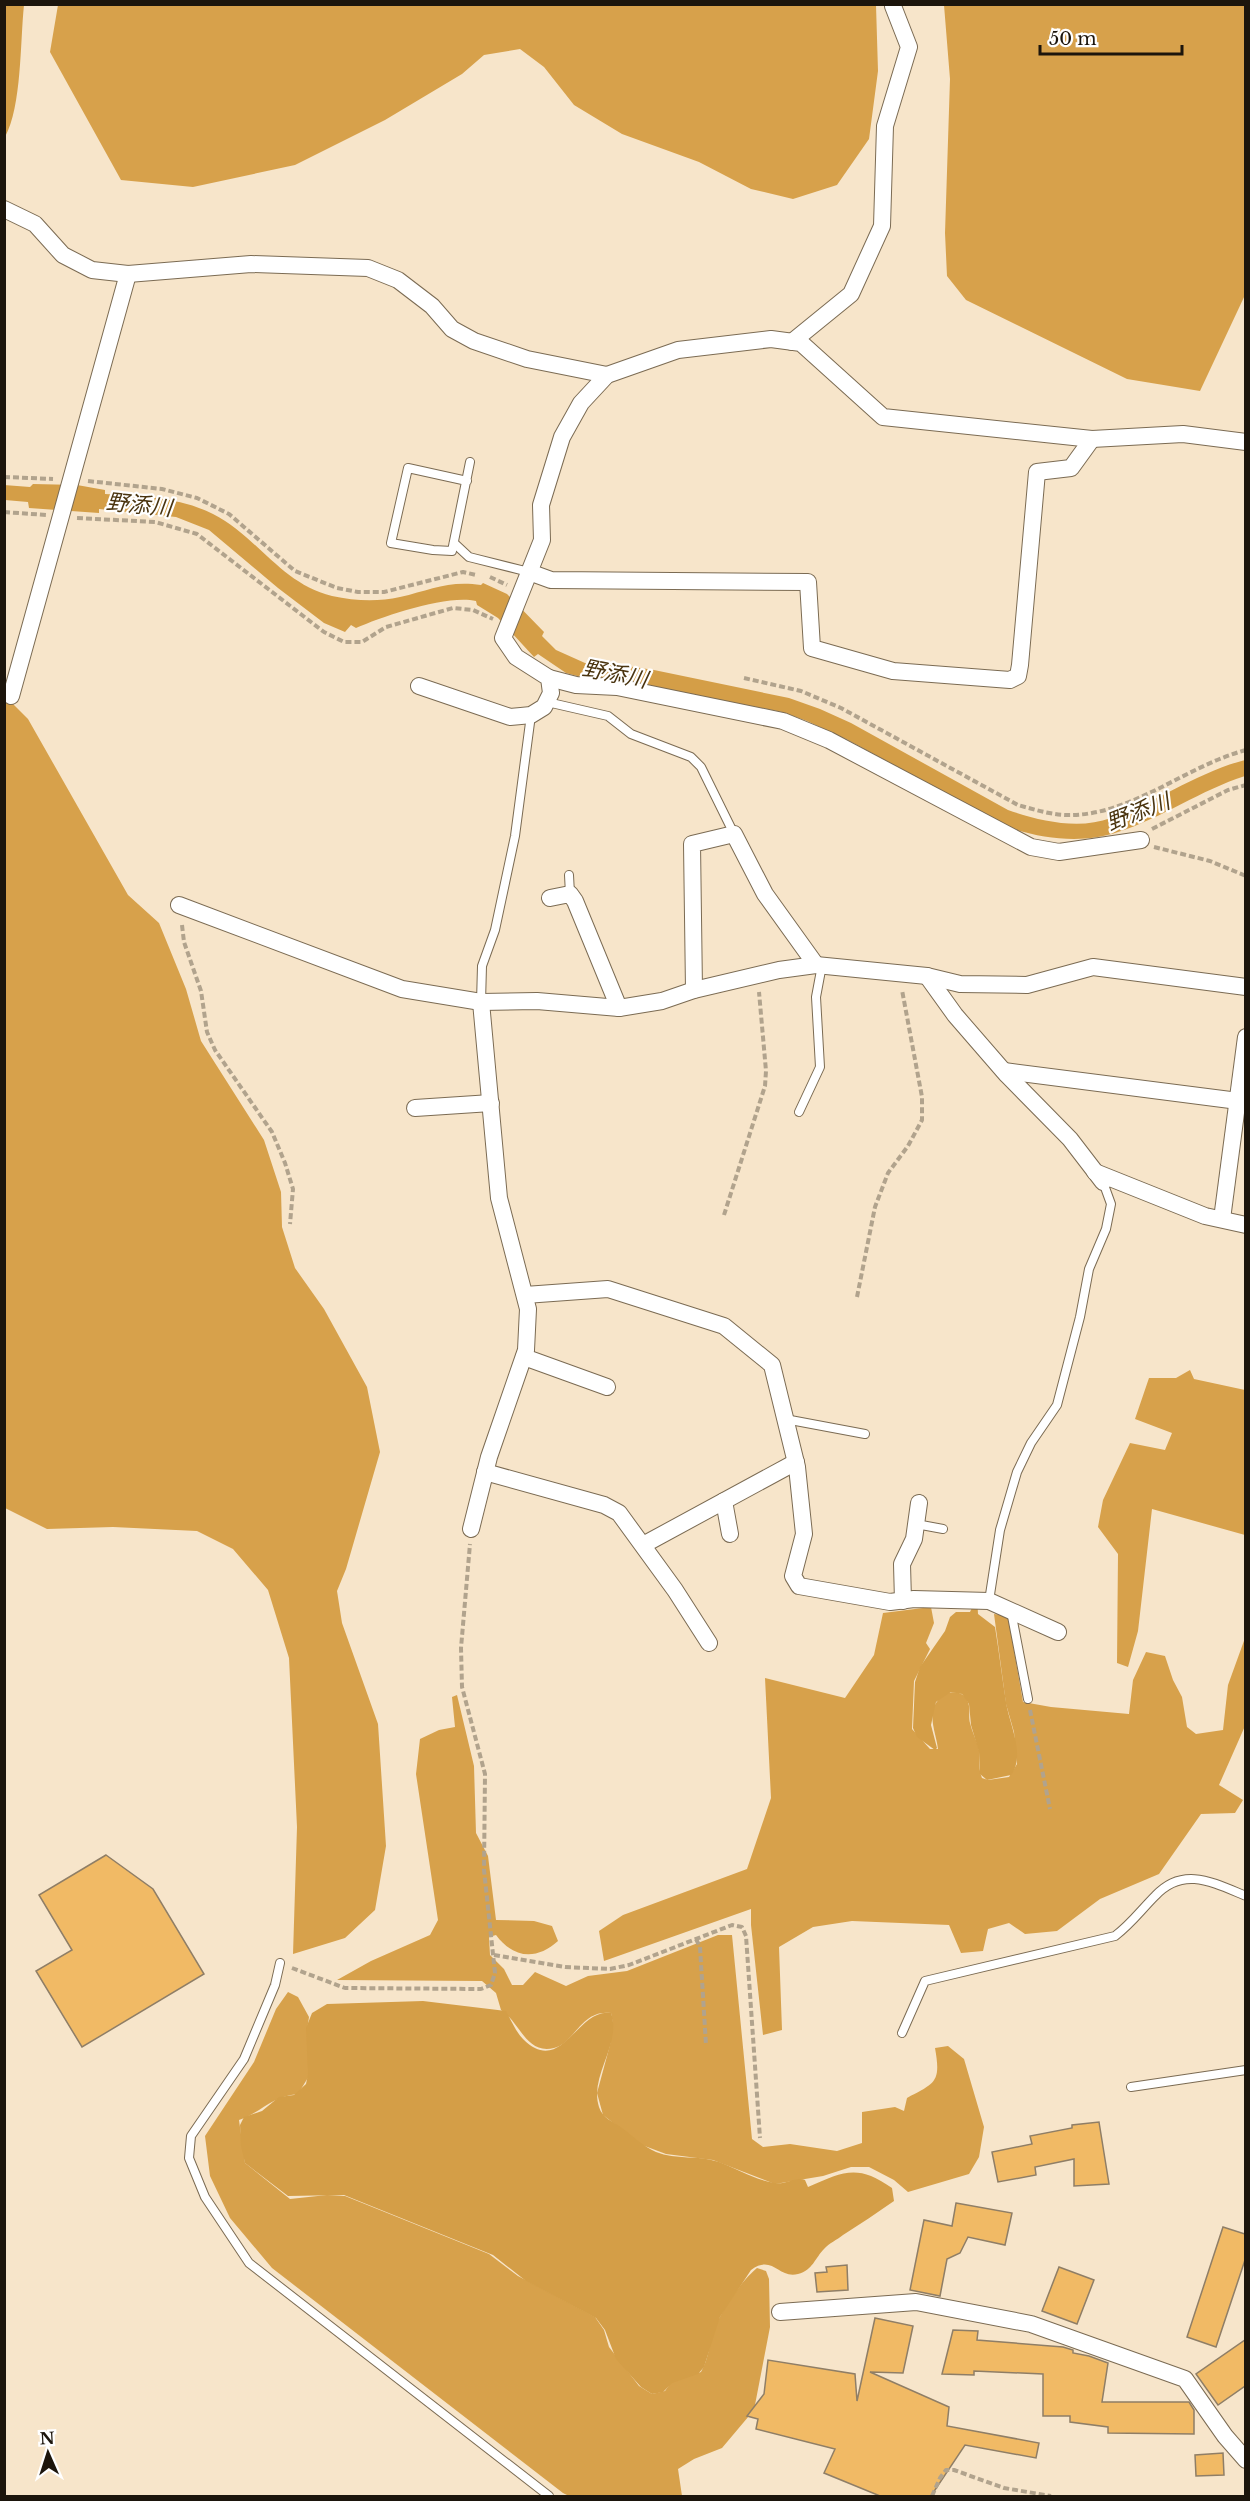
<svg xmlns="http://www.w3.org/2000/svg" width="1250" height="2501" font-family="'Libre Baskerville','Noto Sans JP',serif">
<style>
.forest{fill:#d7a14b}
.water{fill:#d49e47}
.building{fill:#f1ba65;stroke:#8f7e66;stroke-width:1.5}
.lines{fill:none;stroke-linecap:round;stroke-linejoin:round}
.service-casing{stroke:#7b6b53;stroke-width:10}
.minor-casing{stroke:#7b6b53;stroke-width:18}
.path{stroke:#b1a38d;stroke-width:4;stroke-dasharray:6 3;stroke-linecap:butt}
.service{stroke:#fff;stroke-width:8}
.minor{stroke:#fff;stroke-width:16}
.labels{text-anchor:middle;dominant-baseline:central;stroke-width:4.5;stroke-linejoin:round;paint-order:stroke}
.water-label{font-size:22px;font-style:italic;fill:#4a340f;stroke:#fff}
</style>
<rect width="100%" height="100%" fill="#f7e5ca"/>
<g class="forest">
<path d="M876,5L878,71L869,139L837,185L793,199L751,189L699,162L622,134L574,105L544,67L520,49L484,55L462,74L385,120L295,165L193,187L121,180L50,52L58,5Z"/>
<path d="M944,5H1245V295L1200,391L1127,379L966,300L947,276L945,233L950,79Z"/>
<path d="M4,695L28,719L128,895L159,923L186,989L201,1041L264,1140L281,1192L282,1227L295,1268L324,1309L367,1387L380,1452L346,1569L337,1591L342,1623L378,1724L386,1846L375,1910L345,1938L293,1954L297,1827L289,1658L268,1590L233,1549L197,1531L113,1527L47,1529L5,1508Z"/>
<path d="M1190,1370L1194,1379L1245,1390V1535L1152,1509L1138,1631L1128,1667L1117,1663L1118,1554L1098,1527L1103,1500L1130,1443L1165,1450L1172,1433L1135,1419L1149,1378H1176Z"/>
<path d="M931,1607L934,1623L926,1643L930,1649L914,1681L912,1729L930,1749H938C936,1732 926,1714 939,1699C946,1691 961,1689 967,1700C971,1706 968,1716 970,1723C972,1732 977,1741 979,1750C980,1760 978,1769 982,1778L988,1780L1009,1777L1017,1764L1014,1732L1006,1704L994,1614L1008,1616L1023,1702L1051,1707L1129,1714L1133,1680L1146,1652L1165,1656L1173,1680L1182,1697L1187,1727L1196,1734L1223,1730L1228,1685L1245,1638V1726L1219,1785L1243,1800L1235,1813L1201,1814L1159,1874L1100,1899L1057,1931L1025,1934L1009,1923L988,1929L983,1951L961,1953L949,1925L852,1921L813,1927L779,1947L782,2030L763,2035L751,1925V1909L604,1961L599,1931L623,1915L747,1869L771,1798L765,1678L845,1698L874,1655L883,1613Z"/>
<path d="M457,1695L474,1766L476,1833L488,1856L496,1920L534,1921L552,1926L558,1941C537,1960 514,1959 496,1935L489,1937L490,1955L504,1969L512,1985H523L535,1972L566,1986L588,1976L627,1971L718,1935H732L752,2139L763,2147L790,2144L837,2151L862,2143V2112L895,2107L904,2111L907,2098C936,2083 941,2082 935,2048L948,2046L964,2059L984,2127L979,2157L969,2174L908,2192L894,2180L869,2167H851L823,2176L775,2184L713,2160L666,2154L642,2145L603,2115L597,2093L610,2045L613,2024L611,2013C581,2009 575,2043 554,2048C526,2055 520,2022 501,2010L496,1993L482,1981L337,1980L371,1961L430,1935L438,1920L416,1774L420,1739L439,1730L455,1727L452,1697Z"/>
<path d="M288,1992L298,1997L309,2017L307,2030L309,2076L298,2094C272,2096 262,2112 239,2120L245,2163L290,2199L327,2195L345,2196L489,2254L518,2276L595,2317L604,2330L609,2347L639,2386L652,2394L665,2391L672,2381L701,2372C709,2358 709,2345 714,2331C719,2313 743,2279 757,2268L766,2271L769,2279L770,2327L754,2410L722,2448L694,2459L678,2469L682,2496H569L563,2493L272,2268L230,2218L210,2176L205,2136L254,2062L276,2009Z"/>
</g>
<g class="water">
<path d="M5,4L24,5C20,42 22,106 5,137Z"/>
<path d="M33,484L77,485L105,490V494C142,496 179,497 213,514C257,536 281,584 332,596C355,601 378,602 400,597C430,590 449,580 481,585L483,583L507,594L544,632L542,636L556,650L585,663L614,664L654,670L789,698L820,709L851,723L1008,810C1039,821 1079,830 1111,818C1157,802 1198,772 1245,760V776C1201,790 1162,818 1118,832C1083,844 1042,839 1008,827L848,740L807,721L782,712L615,679L581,677L566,673L538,654L534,657L498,618L477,605L476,601C448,594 383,616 356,628L351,625L345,632L324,623L278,588L209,530L176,517L99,509V513L29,508L28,502L5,500L4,485L30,487Z"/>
<path d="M977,1597L978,1614L995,1627C999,1652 1002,1677 1006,1702C1009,1724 1026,1755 1011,1775L987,1780L980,1774L979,1752L971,1725L969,1704L962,1694L951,1692L936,1702L931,1725L937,1748L935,1750L917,1737L913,1728L915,1682L920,1667L945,1631L950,1617L956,1612H970Z"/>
<path d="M423,2001L506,2011C511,2020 516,2032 523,2039C562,2078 577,2007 611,2013C622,2045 589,2075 599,2107C602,2118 614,2122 622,2128C633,2136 644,2147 656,2152C676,2160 699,2155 719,2162C738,2169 755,2180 775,2183C785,2185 797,2176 805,2180L808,2187C844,2171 858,2164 892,2188L894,2201C877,2213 860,2224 843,2235C837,2240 829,2243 824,2249C815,2258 813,2270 798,2274C778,2279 773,2254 751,2270L720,2317L704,2367L698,2374L672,2383L663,2392L652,2394L641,2387L616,2359L605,2330L596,2318L526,2281L493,2255L344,2195L288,2196L245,2163L241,2146L240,2125L244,2117L262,2111L279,2097L294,2095L306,2084L308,2074L306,2028L312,2013L327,2004Z"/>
</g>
<g class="building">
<path d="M106,1855L153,1889L204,1974L82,2047L36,1971L72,1950L39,1895Z"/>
<path d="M1099,2122L1109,2184L1074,2186V2159L1035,2167L1036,2175L998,2182L992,2152L1032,2144L1030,2136L1072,2128V2125Z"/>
<path d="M956,2203L1012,2213L1005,2245L968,2237L960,2253L947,2259L940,2296L910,2290L924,2220L952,2226Z"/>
<path d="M1223,2227L1245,2234V2260L1216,2347L1187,2337Z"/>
<path d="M847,2265L848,2290L817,2292L815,2273L827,2272L826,2267Z"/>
<path d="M1059,2267L1094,2280L1077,2324L1042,2311Z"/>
<path d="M875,2318L913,2326L903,2373L870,2372L949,2407L947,2426L1039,2443L1036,2458L965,2445L931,2496H880L824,2473L835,2449L756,2429L758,2419L747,2416L764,2394L768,2360L855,2374L857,2401Z"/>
<path d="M953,2330L978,2331L977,2340L1063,2347L1073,2350V2353L1089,2356L1108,2363L1102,2402H1189L1194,2410V2434L1108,2433V2427L1070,2422V2416H1043V2374L974,2371V2375L942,2374Z"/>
<path d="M1245,2340V2386L1218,2405L1196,2374Z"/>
<path d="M1223,2453L1224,2475L1196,2476L1195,2455Z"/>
</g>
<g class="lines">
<defs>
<g id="service">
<path d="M467,481L408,468L391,543L433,550L452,551L470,462"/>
<path d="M454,543L469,557L529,572"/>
<path d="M547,702L608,716L631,734L691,757L701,767L734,834"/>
<path d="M569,875L570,894"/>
<path d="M481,1002L482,966L495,930L515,836L531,715"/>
<path d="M799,1112L820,1067L816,997L822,965"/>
<path d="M785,1419L865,1434"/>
<path d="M916,1524L943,1529"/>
<path d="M989,1601L1000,1530L1017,1472L1031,1443L1057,1405L1080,1317L1089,1269L1106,1229L1111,1204L1103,1182"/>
<path d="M1011,1611L1028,1699"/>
<path d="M280,1963L275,1985L244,2059L191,2136L189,2158L205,2197L249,2263L549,2496"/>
<path d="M902,2033L925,1981L1115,1936C1131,1924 1141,1910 1155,1896C1183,1866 1212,1882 1246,1896"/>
<path d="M1131,2087L1246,2070"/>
</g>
<g id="minor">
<path d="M4,209L35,224L63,255L92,270L128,274L251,264L368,268L398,280L432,306L452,329L474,341L527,359L607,375"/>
<path d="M792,342L851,294L882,226L885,126L909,47L893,6"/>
<path d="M529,572L551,580L808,582L812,648L893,671L1010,680L1018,676L1020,665L1037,472L1071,468L1092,439"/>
<path d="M549,678L576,685L617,687L783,721L829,740L1031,847L1059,852L1141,840"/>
<path d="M419,686L510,717L521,716L531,715L544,707L551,693L549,678L516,657L503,638L542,540L541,505L562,437L581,403L607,375L678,350L771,339L801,343L883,417L1092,439L1183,434L1246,442"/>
<path d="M11,696L128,274"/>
<path d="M550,898L570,894L575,901L619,1008"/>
<path d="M179,905L402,989L481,1002L537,1001L619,1008L662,1001L694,990L779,970L816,965L927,976L960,984L1027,985L1093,967L1246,987"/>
<path d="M927,976L955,1015L1007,1075L1070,1139L1103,1182"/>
<path d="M694,990L692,844L734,834L765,894L816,965"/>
<path d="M1004,1071L1246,1102"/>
<path d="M415,1108L491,1103"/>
<path d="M1095,1172L1205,1216L1246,1225"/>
<path d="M1222,1219L1246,1037"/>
<path d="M525,1295L608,1289L724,1326L772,1365L797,1467L804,1534L793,1576L799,1586L890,1602L914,1599L989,1601L1058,1632"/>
<path d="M524,1357L607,1387"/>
<path d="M485,1472L604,1505L619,1513L675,1590L709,1643"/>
<path d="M724,1501L730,1534"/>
<path d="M471,1529L489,1457L526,1350L528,1309L499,1198L481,1002"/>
<path d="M643,1545L796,1462"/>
<path d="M903,1601L902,1564L914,1539L919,1503"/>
<path d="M780,2312L916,2302L1031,2324L1185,2379L1225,2436L1246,2460"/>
</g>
</defs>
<use href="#service" class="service-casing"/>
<use href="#minor" class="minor-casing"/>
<g class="path">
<path d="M4,477L53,479"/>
<path d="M88,481L162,489L197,498L229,514L295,571L337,588L358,592H384L463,572L476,575"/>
<path d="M4,512L46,515"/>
<path d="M77,518L155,522L197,534L324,632L344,642H362L386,627L453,608L473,610L493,619"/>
<path d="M490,577L507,585"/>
<path d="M744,678L801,691L841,708L1018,805C1036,810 1055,816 1073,815C1135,813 1186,766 1246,750"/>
<path d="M1152,829L1228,790L1246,785"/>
<path d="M1154,847L1210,861L1246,876"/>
<path d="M182,925L184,942L201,991L207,1032L215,1050L272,1132L285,1163L293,1189L290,1224"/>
<path d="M724,1215L765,1086L766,1071L759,992"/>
<path d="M857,1297L875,1207L888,1173L908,1146L922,1120V1097L902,990"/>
<path d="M1030,1710L1050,1809"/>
<path d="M696,1939L700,1947L706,2045"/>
<path d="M494,1955L565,1967L610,1969L629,1965L732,1925L742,1927L746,1936L760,2138"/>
<path d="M292,1968L345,1988L481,1989L491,1985L495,1973L484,1870L485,1774L462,1687L461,1648L470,1544"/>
<path d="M932,2496L940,2478L946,2470H954L1004,2488L1051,2496"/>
</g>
<use href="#service" class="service"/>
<use href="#minor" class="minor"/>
</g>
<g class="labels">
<g class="water-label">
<text transform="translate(139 505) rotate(6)">野添川</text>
<text transform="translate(615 674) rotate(11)">野添川</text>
<text transform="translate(1138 812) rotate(-21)">野添川</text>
</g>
</g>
<rect width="1250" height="2501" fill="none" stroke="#1c150c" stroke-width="12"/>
<g transform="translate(48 2453) rotate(357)" stroke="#ffffff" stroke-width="4.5" paint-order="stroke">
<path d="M0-4.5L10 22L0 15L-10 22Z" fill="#1c150c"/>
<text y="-9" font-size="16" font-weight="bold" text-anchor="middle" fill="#1c150c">N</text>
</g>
<path d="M1040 45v9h142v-9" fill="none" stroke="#1c150c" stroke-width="3"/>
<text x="1049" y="45" font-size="18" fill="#1c150c" stroke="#ffffff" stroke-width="4.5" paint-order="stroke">50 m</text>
</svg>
